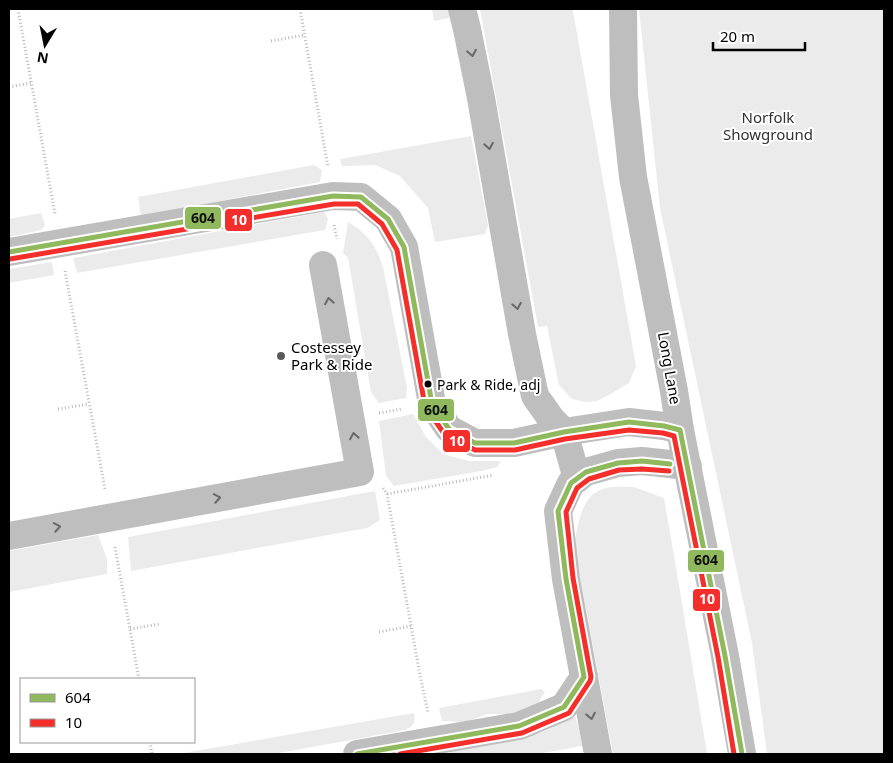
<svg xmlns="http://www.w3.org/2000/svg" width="893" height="763" font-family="'Noto Sans',sans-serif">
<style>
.green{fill:#ebebeb}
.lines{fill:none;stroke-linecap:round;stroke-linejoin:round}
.path{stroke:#b9b9b9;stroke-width:3;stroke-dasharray:1 2.5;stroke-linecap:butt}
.minor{stroke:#bebebe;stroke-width:28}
.bus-1-casing{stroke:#fff;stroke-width:9}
.bus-2-casing{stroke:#fff;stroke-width:9}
.bus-1{stroke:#8fb95c;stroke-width:5}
.bus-2{stroke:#f32e2b;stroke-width:5}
.oneway{stroke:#686868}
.poi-dot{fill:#595959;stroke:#fff;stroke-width:2}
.bus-dot{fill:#000;stroke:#fff;stroke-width:2}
.labels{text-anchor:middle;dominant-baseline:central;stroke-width:4;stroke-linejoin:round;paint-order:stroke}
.bus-label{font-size:14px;fill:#000;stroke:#fff;text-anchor:start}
.park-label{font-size:15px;fill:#313131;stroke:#fff}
.poi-label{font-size:15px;fill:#000;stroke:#fff;text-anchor:start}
.street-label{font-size:15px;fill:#000;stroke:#fff}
.line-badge{stroke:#fff;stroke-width:2}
.badge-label{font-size:14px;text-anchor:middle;font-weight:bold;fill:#fff}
.pale-badge-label{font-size:14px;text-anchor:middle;font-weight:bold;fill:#111}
</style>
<rect width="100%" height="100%" fill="#fff"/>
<g class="green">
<path d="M432,9H448L449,18L434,21Z"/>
<path d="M480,9H572L573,11L636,366L629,383L609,395L597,401L585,402L572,399L559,385L547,326L538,327Z"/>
<path d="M639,9H884V754H767L752,643L660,208Z"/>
<path d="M471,136L488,225L485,234L435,242L428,208L400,176L375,165L342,166L340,159Z"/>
<path d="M314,165L322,170L320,182L141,216L138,197Z"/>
<path d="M324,212L328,219L325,230L77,273L73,258Z"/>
<path d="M41,213L45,225L41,230L9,237V219Z"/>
<path d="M348,222C367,233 376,245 383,267L407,388L406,398L379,403L371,392L348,258L343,253Z"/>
<path d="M52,262L54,275L9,283V269Z"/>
<path d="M413,414L426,437L443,454L469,461H501L497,467L481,471L394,486L386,476L379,421Z"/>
<path d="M634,487L664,498L679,585L707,754H613L574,544C579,522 581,494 606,488C615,486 626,487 634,487Z"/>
<path d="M375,491L380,520L367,528L131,571L128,537Z"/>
<path d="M98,535L107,559V574L9,592V551Z"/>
<path d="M541,689L545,692L539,702L516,714H488L465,722L442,721L439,708Z"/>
<path d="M414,713C416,722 414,726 405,730L274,754H178Z"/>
<path d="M575,716L580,732L582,746L538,754H450V752L543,732Z"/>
</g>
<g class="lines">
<g class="path">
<path d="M18,9L55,214"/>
<path d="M300,9L328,167"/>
<path d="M271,41L305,35"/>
<path d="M9,87L31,83"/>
<path d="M334,225L337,239"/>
<path d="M65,271L105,489"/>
<path d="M58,409L89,404"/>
<path d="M379,413L402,409"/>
<path d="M383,488L387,494L420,675L428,712"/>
<path d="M387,494L494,475"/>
<path d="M115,547L139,679"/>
<path d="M130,629L160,624"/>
<path d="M379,632L411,626"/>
<path d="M150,742L152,754"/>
</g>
<g class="minor">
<path d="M462,9L467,29L481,98L522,334L535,396L552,420L564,432L577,479"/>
<path d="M623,9L624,95L633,177L674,391L680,430L725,656L742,754"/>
<path d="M9,252L333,196L361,197L388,219L404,247L432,404L449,429L475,443H514L564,432L629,422L664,426L680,430"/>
<path d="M9,536L360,472L323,265"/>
<path d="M357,754L519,726L564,707L584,677"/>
<path d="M598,754L566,579L558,511L571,483L586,472L618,463L642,461L688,466"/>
</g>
<defs>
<g id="bus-1">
<path d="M9,252L333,196L361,197L388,219L404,247L432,404L449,429L475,443H514L564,432L629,422L664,426L680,430L725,656L742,754"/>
<path d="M357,754L519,726L564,707L584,677L566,579L558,511L571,483L586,472L618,463L642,461L670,464"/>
</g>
<g id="bus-2">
<path d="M10,259L334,204H358L382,224L397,250L425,406L445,435L475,450H515L565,439L629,430L663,433L674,436L718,657L734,754"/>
<path d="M400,754L522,733L569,713L590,681L591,677L573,578L566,512L577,488L589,479L619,470L642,469L669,471"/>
</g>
</defs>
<use href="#bus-1" class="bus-1-casing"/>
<use href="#bus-2" class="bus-2-casing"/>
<use href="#bus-1" class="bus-1"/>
<use href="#bus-2" class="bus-2"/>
</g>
<defs><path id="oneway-chevron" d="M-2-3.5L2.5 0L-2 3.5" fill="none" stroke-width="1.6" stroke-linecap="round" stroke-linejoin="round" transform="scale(1.25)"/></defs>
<g class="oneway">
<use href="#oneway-chevron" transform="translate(472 53) rotate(79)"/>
<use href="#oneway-chevron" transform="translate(489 146) rotate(80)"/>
<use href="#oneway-chevron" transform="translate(329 301) rotate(-100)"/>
<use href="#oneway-chevron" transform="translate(517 306) rotate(80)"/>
<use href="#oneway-chevron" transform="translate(354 436) rotate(-100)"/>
<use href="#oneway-chevron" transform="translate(217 498) rotate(-10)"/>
<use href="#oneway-chevron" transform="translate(57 527) rotate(-10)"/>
<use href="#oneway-chevron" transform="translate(591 716) rotate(79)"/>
</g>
<circle class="poi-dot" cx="281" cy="356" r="5"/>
<circle class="bus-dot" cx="428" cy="384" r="4.5"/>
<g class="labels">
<g class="bus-label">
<text x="437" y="384">Park &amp; Ride, adj</text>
</g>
<g class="park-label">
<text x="768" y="117">Norfolk<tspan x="768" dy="17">Showground</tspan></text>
</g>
<g class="poi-label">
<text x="291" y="347">Costessey<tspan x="291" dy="17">Park &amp; Ride</tspan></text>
</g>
<g class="street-label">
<text transform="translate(670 368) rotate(80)">Long Lane</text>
</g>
</g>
<g class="line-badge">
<rect x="184" y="206" width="38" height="24" rx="5" fill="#8fb95c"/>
<rect x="224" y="208" width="29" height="24" rx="5" fill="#f32e2b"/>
<rect x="417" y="398" width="38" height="24" rx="5" fill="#8fb95c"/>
<rect x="442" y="429" width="29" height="24" rx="5" fill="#f32e2b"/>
<rect x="687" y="549" width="38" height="24" rx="5" fill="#8fb95c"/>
<rect x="692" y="588" width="29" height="24" rx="5" fill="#f32e2b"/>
</g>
<g class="badge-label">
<text x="239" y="225">10</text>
<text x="457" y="446">10</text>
<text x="707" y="604">10</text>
</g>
<g class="pale-badge-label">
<text x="203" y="223">604</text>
<text x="436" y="415">604</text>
<text x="706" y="565">604</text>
</g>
<rect width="893" height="763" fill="none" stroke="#000000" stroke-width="20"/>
<rect x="20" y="678" width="175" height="65" fill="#ffffff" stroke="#999999"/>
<rect x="30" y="694" width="25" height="8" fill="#8fb95c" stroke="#999999"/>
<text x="65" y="703" font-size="15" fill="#000000">604</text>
<rect x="30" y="719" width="25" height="8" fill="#f32e2b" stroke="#999999"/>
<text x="65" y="728" font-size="15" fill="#000000">10</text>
<g transform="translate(45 45) rotate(190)" stroke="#ffffff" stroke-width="4" paint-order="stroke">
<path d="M0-4L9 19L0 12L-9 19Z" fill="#000000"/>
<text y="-8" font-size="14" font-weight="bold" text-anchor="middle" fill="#000000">N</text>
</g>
<path d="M713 42v8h92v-8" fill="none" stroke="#000000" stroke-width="2.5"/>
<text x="720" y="42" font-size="15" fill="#000000" stroke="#ffffff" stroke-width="4" paint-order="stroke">20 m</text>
</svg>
